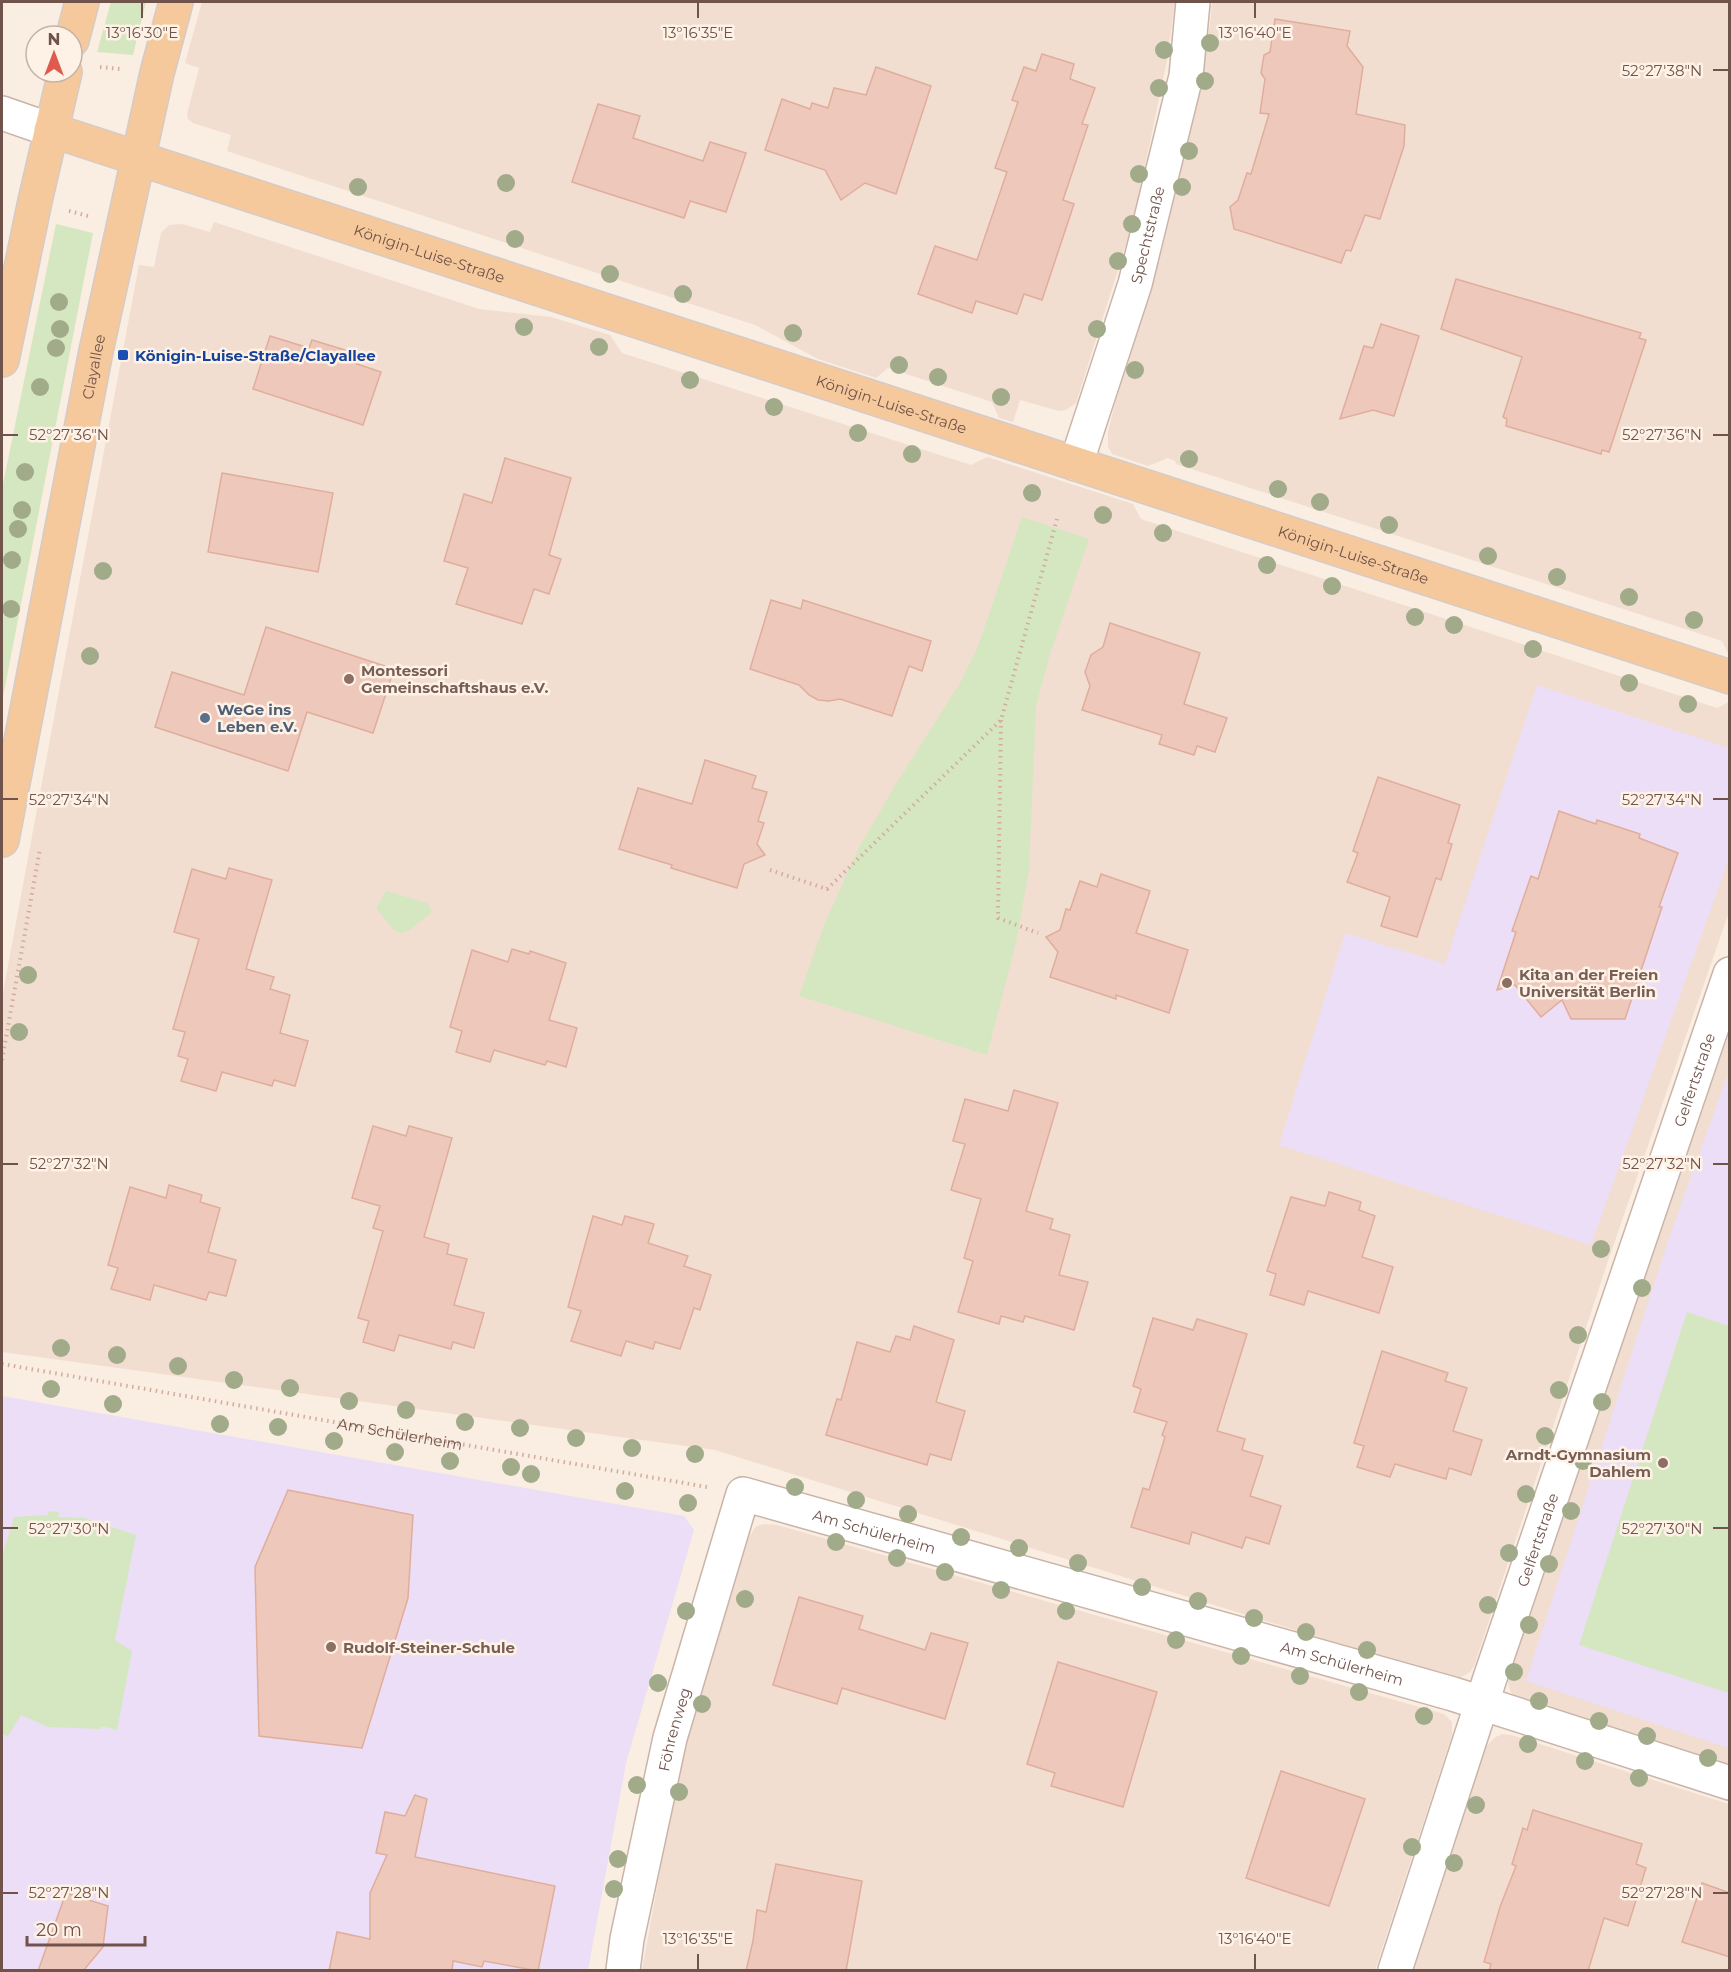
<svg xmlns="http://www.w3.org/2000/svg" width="1731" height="1972" font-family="Montserrat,sans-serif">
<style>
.residential{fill:#f1ded0}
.education{fill:#ebdef6}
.green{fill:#d5e7c1}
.building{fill:#eec9bb;stroke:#e0ad9c;stroke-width:1.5}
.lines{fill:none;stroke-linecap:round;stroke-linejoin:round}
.minor-casing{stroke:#cab4a9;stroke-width:36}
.major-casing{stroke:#d4cbc9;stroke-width:36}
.path{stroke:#d2ac9e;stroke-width:4;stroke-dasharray:1.5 4.5;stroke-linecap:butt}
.minor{stroke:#fff;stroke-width:33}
.major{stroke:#f6c99d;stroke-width:33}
.tree{fill:#a1ab8a}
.ticks{fill:none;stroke:#70534a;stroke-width:2}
.transit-dot{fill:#1a4fb4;stroke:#fef2e7;stroke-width:2}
.education-dot{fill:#8d6e63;stroke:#fef2e7;stroke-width:2}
.service-dot{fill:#5c6f8a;stroke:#fef2e7;stroke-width:2}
.labels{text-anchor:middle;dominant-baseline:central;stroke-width:5;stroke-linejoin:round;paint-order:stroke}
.street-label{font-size:15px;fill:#70534a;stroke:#fef2e7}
.transit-label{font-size:15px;font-weight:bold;fill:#164399;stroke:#fef2e7;text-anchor:start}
.education-label{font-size:15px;font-weight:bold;fill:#785e54;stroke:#fef2e7;text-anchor:start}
.service-label{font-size:15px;font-weight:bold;fill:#4e5e75;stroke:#fef2e7;text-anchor:start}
.ticks-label{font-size:15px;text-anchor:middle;fill:#70534a;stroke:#fef2e7;stroke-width:5;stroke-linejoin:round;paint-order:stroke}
</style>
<rect width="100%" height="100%" fill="#faede1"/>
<g class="residential">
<path d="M202,2H1175L1167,60L1134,219L1076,403L1066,410L1059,411L1020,400L1013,422L999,418L992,402L888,368L876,378L818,359L755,325L227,151L231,135L193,123L188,119L187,114L199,68L185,63Z"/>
<path d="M1212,2H1729V655L1722,641L1176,464L1175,461L1168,458L1148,466L1112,454L1108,447V432L1115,403L1162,250L1175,196L1210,25Z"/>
<path d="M214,222L479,309L551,317L610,335L622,353L971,465L987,457L1133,504L1141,519L1717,708L1729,702V912L1608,1261L1474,1666L1470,1672L1458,1679L1446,1677L715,1450L2,1352V998L58,696L139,265L154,267L161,233L169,225L182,224L210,232Z"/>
<path d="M1729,1013V1768L1516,1698L1510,1691L1508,1681L1561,1510Z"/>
<path d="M764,1524L777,1525L1444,1714L1452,1722V1735L1375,1970H642L661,1866L687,1737L717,1634L749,1537L756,1526Z"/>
<path d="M1502,1734L1511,1735L1729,1804V1970H1414L1486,1747L1494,1738Z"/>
</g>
<g class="education">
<path d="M1537,685L1729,748V858L1591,1245L1279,1145L1345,933L1445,964Z"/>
<path d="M1729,1071V1748L1526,1681L1667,1244Z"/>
<path d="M2,1396L684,1516L694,1530L626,1763L588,1970H2Z"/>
</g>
<g class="green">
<path d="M111,2H146L133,55L97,52Z"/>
<path d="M56,224L93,233L2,702V489Z"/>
<path d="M1022,517L1089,539L1051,651L1036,706L1029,870L1016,943L987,1055L799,996L824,925L857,851L894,787L960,683L978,646Z"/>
<path d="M386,891L428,903L432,912L408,931L400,933L392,928L376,908Z"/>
<path d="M1687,1312L1729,1326V1693L1579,1645Z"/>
<path d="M49,1511L59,1512L58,1517L84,1518L136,1535L115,1640L132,1651L117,1730L101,1726V1729L48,1727L21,1715L8,1736L2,1734V1557L14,1517L48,1515Z"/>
</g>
<g class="building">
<path d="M1275,19L1350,31L1347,46L1363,67L1356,114L1405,125L1404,146L1380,219L1365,215L1351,251L1346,250L1341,263L1234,229L1230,207L1238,200L1247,173L1251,174L1269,114L1260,113L1265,79L1261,73L1264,55L1270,52Z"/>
<path d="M1042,54L1074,64L1070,79L1095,88L1082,124L1088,125L1063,200L1074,204L1042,300L1024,294L1017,314L976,301L972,313L918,294L935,246L977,260L1007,172L995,168L1018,102L1012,100L1024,67L1036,71Z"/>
<path d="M876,67L931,86L896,194L865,183L841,200L825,170L765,150L782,99L810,109L812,103L828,108L834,88L866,95Z"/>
<path d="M598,104L640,116L633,138L703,161L710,142L746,153L726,212L690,201L684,218L572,182Z"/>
<path d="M1456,279L1641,333L1639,338L1646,340L1609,452L1602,450L1601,454L1506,426L1507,419L1503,417L1522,357L1441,329Z"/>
<path d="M1381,324L1419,336L1394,416L1373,410L1340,419L1364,346L1373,348Z"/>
<path d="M270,336L309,348L312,340L345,350L342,359L381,372L363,425L253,389Z"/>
<path d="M505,458L571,478L549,555L561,559L549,594L534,589L522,624L456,604L468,568L444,561L464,494L492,503Z"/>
<path d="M222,473L333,493L318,572L208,552Z"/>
<path d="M771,600L801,609L803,600L931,641L922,671L909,666L892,716L840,699L829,701L818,700L809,695L799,685L750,669Z"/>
<path d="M1110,623L1200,653L1184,704L1227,718L1215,752L1197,746L1194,755L1159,744L1162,735L1082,710L1090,686L1085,672L1091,655L1103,647Z"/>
<path d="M266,627L394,669L373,733L307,712L288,771L155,727L172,672L244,695Z"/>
<path d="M705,760L756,776L752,788L767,792L758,821L764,823L757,844L765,855L744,864L737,888L671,868L672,865L619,849L638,788L692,804Z"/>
<path d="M1378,777L1460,805L1448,843L1452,844L1441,880L1436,878L1417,937L1381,926L1390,897L1347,882L1358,853L1353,851Z"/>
<path d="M1559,811L1596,824L1597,820L1640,834L1639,838L1678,853L1659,907H1662L1625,1019H1571L1562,1000L1541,1017L1515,985L1497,990L1516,932L1512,931L1531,876L1538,879Z"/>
<path d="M229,868L272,880L246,969L274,977L270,989L290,995L280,1033L308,1041L295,1086L274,1080L272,1086L222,1072L216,1091L181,1081L188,1059L178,1056L185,1032L173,1029L199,939L174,932L192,869L226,879Z"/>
<path d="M1101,874L1150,891L1136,933L1188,950L1169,1013L1116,995V999L1050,977L1058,952L1046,937L1060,930L1066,909L1070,910L1080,881L1097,887Z"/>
<path d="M512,949L529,954L530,951L566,963L549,1020L577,1028L566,1067L547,1061L545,1065L494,1050L490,1062L456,1052L462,1031L450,1027L472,950L508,962Z"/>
<path d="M1014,1090L1058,1103L1026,1211L1053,1219L1050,1229L1070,1235L1059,1275L1088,1282L1074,1330L1025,1316L1023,1322L1001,1316L999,1324L958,1312L973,1261L964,1258L981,1199L951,1190L965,1144L953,1141L965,1099L1008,1111Z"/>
<path d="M373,1126L406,1136L409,1126L452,1138L424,1237L449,1244L447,1254L467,1259L454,1305L484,1313L474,1348L453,1342L451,1349L399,1335L394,1351L363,1342L369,1321L358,1318L383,1231L373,1228L380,1206L352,1198Z"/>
<path d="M169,1185L202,1195L200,1202L220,1208L208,1252L236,1260L226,1296L209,1292L206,1300L154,1285L150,1300L111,1289L118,1268L108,1265L130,1187L166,1198Z"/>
<path d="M1329,1192L1361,1202L1359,1210L1375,1216L1362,1257L1393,1267L1379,1313L1308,1291L1304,1305L1270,1295L1276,1274L1267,1271L1291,1197L1325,1206Z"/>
<path d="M593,1216L622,1225L625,1216L654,1224L648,1243L688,1256L684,1266L711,1275L700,1310L694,1308L680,1349L655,1342L653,1349L626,1341L621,1356L571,1341L581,1311L568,1307Z"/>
<path d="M1153,1318L1193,1330L1197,1319L1247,1334L1217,1431L1245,1439L1242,1450L1263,1456L1250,1496L1281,1506L1269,1544L1246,1537L1242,1548L1192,1532L1189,1544L1131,1527L1143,1488L1149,1490L1165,1437L1162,1435L1167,1422L1134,1412L1141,1389L1133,1386Z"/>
<path d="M914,1326L954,1340L936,1402L965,1411L951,1460L930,1454L927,1465L826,1435L837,1399L841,1400L857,1342L890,1352L896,1336L910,1340Z"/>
<path d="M1382,1351L1448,1373L1445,1381L1467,1388L1453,1431L1482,1440L1471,1475L1449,1468L1446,1479L1395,1464L1390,1477L1357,1467L1364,1446L1354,1443Z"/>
<path d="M288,1490L413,1515L408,1598L362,1748L259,1736L255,1567Z"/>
<path d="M799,1597L863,1616L859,1629L925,1650L931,1633L968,1643L945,1719L842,1688L837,1704L773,1685Z"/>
<path d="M1058,1662L1157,1692L1123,1807L1051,1786L1055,1773L1027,1764Z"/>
<path d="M1281,1771L1365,1799L1329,1906L1246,1878Z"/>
<path d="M415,1795L427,1799L415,1857L555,1886L538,1971L484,1961L482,1967L453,1961L452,1971H329L337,1932L370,1939V1893L387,1855L376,1853L385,1812L405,1816Z"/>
<path d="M1533,1810L1642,1844L1636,1864L1646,1868L1628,1926L1604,1918L1588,1971H1489L1491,1964L1484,1962L1500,1907L1516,1866L1512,1864L1523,1828L1527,1830Z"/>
<path d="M776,1864L862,1881L846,1971H746L753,1941L757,1910L766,1912Z"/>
<path d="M1702,1883L1730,1893V1957L1682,1942Z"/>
<path d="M66,1893L108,1906L103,1947L83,1971H38Z"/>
</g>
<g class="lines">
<defs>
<g id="minor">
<path d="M2,113L51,130"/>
<path id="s2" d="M1076,464L1135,284L1186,76L1193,2"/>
<path id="s3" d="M623,1970L627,1939L670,1738L743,1494L1453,1694L1730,1783"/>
<path id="s4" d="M1395,1970L1490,1678L1730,974"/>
</g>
<g id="major">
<path d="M72,40L82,2"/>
<path id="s5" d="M51,130L1730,677"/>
<path d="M2,360L35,201L65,72"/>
<path id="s6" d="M2,840L96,351L157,73L176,2"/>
</g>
</defs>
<use href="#minor" class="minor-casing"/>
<use href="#major" class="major-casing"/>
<g class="path">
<path d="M100,67L120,69"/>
<path d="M69,211L88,216"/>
<path d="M1001,720L998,918L1038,933"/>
<path d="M770,870L827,889L1001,720L1057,519"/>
<path d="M2,1060L40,849"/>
<path id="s1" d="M2,1364L707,1487"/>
</g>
<use href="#minor" class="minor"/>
<use href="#major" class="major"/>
</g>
<g class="tree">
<circle cx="1210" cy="43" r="9"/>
<circle cx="1164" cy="50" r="9"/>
<circle cx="1205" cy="81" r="9"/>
<circle cx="1159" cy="88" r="9"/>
<circle cx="1189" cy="151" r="9"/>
<circle cx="1139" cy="174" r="9"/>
<circle cx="506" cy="183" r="9"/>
<circle cx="358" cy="187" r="9"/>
<circle cx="1182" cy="187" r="9"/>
<circle cx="1132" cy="224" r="9"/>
<circle cx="515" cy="239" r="9"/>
<circle cx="1118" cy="261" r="9"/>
<circle cx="610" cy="274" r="9"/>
<circle cx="683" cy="294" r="9"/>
<circle cx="59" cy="302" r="9"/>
<circle cx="524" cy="327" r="9"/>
<circle cx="60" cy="329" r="9"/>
<circle cx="1097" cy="329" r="9"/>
<circle cx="793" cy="333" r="9"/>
<circle cx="599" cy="347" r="9"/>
<circle cx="56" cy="348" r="9"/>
<circle cx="899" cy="365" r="9"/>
<circle cx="1135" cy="370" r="9"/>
<circle cx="938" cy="377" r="9"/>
<circle cx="690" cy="380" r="9"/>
<circle cx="40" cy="387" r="9"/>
<circle cx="1001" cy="397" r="9"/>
<circle cx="774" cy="407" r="9"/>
<circle cx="858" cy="433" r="9"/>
<circle cx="912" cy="454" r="9"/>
<circle cx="1189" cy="459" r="9"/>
<circle cx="25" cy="472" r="9"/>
<circle cx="1278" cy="489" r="9"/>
<circle cx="1032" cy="493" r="9"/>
<circle cx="1320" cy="502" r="9"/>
<circle cx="22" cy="510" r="9"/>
<circle cx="1103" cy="515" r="9"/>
<circle cx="1389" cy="525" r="9"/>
<circle cx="18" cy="529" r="9"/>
<circle cx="1163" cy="533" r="9"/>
<circle cx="1488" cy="556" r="9"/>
<circle cx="12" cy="560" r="9"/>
<circle cx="1267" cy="565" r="9"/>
<circle cx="103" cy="571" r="9"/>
<circle cx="1557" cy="577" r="9"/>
<circle cx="1332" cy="586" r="9"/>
<circle cx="1629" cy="597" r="9"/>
<circle cx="11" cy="609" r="9"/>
<circle cx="1415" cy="617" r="9"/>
<circle cx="1694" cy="620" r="9"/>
<circle cx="1454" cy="625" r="9"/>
<circle cx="1533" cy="649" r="9"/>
<circle cx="90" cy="656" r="9"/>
<circle cx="1629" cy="683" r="9"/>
<circle cx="1688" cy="704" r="9"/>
<circle cx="28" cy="975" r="9"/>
<circle cx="19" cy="1032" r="9"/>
<circle cx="1601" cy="1249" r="9"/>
<circle cx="1642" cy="1288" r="9"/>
<circle cx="1578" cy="1335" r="9"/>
<circle cx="61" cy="1348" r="9"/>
<circle cx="117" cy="1355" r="9"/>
<circle cx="178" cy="1366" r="9"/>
<circle cx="234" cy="1380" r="9"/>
<circle cx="290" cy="1388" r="9"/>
<circle cx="51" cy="1389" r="9"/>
<circle cx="1559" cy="1390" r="9"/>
<circle cx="349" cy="1401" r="9"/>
<circle cx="1602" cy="1402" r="9"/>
<circle cx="113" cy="1404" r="9"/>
<circle cx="406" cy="1410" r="9"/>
<circle cx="465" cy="1422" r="9"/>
<circle cx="220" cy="1424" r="9"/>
<circle cx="278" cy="1427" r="9"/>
<circle cx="520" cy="1428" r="9"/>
<circle cx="1545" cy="1436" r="9"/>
<circle cx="576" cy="1438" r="9"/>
<circle cx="334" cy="1441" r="9"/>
<circle cx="632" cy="1448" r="9"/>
<circle cx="395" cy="1452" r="9"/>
<circle cx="695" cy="1454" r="9"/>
<circle cx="450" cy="1461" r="9"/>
<circle cx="1583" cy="1461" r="9"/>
<circle cx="511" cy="1467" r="9"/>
<circle cx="531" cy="1474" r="9"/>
<circle cx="795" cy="1487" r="9"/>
<circle cx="625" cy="1491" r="9"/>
<circle cx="1526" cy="1494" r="9"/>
<circle cx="856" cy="1500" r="9"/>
<circle cx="688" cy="1503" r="9"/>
<circle cx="1571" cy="1511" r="9"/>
<circle cx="908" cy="1514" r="9"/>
<circle cx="961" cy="1537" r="9"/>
<circle cx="836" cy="1542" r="9"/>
<circle cx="1019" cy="1548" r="9"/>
<circle cx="1509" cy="1553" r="9"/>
<circle cx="897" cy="1558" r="9"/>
<circle cx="1078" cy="1563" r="9"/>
<circle cx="1549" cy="1564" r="9"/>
<circle cx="945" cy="1572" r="9"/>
<circle cx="1142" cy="1587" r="9"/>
<circle cx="1001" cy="1590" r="9"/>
<circle cx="745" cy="1599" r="9"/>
<circle cx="1198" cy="1601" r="9"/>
<circle cx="1488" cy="1605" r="9"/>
<circle cx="686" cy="1611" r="9"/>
<circle cx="1066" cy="1611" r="9"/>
<circle cx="1254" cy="1618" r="9"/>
<circle cx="1529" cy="1625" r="9"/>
<circle cx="1306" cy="1632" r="9"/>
<circle cx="1176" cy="1640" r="9"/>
<circle cx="1367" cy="1650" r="9"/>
<circle cx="1241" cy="1656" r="9"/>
<circle cx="1514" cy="1672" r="9"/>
<circle cx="1300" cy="1676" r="9"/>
<circle cx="658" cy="1683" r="9"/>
<circle cx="1359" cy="1692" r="9"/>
<circle cx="1539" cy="1701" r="9"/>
<circle cx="702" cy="1704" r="9"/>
<circle cx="1424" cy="1716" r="9"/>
<circle cx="1599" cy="1721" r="9"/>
<circle cx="1647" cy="1736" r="9"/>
<circle cx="1528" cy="1744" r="9"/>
<circle cx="1708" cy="1758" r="9"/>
<circle cx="1585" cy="1761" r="9"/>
<circle cx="1639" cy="1778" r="9"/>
<circle cx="637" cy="1785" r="9"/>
<circle cx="679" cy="1792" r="9"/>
<circle cx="1476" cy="1805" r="9"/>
<circle cx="1412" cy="1847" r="9"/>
<circle cx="618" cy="1859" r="9"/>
<circle cx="1454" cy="1863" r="9"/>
<circle cx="614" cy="1889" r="9"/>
</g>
<path class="ticks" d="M142,3V18M698,3V18M1255,3V18M1713,70H1728M3,435H18M1713,435H1728M3,799H18M1713,799H1728M3,1164H18M1713,1164H1728M3,1528H18M1713,1528H1728M3,1893H18M1713,1893H1728M698,1954V1969M1255,1954V1969"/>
<rect class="transit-dot" x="117" y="349" width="12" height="12" rx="3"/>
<g class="education-dot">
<circle cx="349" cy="679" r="6"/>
<circle cx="1507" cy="983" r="6"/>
<circle cx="1663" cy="1463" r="6"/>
<circle cx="331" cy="1647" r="6"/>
</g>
<circle class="service-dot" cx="205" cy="718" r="6"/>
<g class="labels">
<g class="street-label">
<text stroke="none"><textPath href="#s2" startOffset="240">Spechtstraße</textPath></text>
<text stroke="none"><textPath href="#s5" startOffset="398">Königin-Luise-Straße</textPath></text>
<text stroke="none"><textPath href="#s6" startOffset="482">Clayallee</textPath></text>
<text stroke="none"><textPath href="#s5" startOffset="884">Königin-Luise-Straße</textPath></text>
<text stroke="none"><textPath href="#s5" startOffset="1370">Königin-Luise-Straße</textPath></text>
<text stroke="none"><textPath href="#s4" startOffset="939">Gelfertstraße</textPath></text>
<text stroke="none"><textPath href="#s1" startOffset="404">Am Schülerheim</textPath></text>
<text stroke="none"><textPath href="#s3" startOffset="628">Am Schülerheim</textPath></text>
<text stroke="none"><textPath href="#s4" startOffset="453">Gelfertstraße</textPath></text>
<text stroke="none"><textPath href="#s3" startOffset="1114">Am Schülerheim</textPath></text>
<text stroke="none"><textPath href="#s3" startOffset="246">Föhrenweg</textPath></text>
</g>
<g class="transit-label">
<text x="135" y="355">Königin-Luise-Straße/Clayallee</text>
</g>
<g class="education-label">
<text x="361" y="670">Montessori<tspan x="361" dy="17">Gemeinschaftshaus e.V.</tspan></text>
<text x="1519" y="974">Kita an der Freien<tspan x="1519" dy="17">Universität Berlin</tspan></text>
<text x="1651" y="1454" text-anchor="end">Arndt-Gymnasium<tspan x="1651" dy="17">Dahlem</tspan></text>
<text x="343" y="1647">Rudolf-Steiner-Schule</text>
</g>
<g class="service-label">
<text x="217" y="709">WeGe ins<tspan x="217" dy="17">Leben e.V.</tspan></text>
</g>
</g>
<g class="ticks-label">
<text x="142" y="38">13°16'30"E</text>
<text x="698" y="38">13°16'35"E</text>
<text x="1255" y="38">13°16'40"E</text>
<text x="1662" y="76">52°27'38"N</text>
<text x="69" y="440">52°27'36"N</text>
<text x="1662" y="440">52°27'36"N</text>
<text x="69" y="805">52°27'34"N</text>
<text x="1662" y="805">52°27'34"N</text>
<text x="69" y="1169">52°27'32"N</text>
<text x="1662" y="1169">52°27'32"N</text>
<text x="69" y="1534">52°27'30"N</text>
<text x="1662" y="1534">52°27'30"N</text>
<text x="69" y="1898">52°27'28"N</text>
<text x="1662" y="1898">52°27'28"N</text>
<text x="698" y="1944">13°16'35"E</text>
<text x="1255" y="1944">13°16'40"E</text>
</g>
<rect width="1731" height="1972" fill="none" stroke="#70534a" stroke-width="6"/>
<g transform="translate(54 54)"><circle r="28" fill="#fef2e7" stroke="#c5b2a8" stroke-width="1.5"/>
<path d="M0-4.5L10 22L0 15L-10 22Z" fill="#de5b4d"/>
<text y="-9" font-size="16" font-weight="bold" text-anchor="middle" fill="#70534a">N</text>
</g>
<path d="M27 1936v9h118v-9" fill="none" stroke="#70534a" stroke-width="3"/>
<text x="36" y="1936" font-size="18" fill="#70534a" stroke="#fef2e7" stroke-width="4.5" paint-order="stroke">20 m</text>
</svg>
